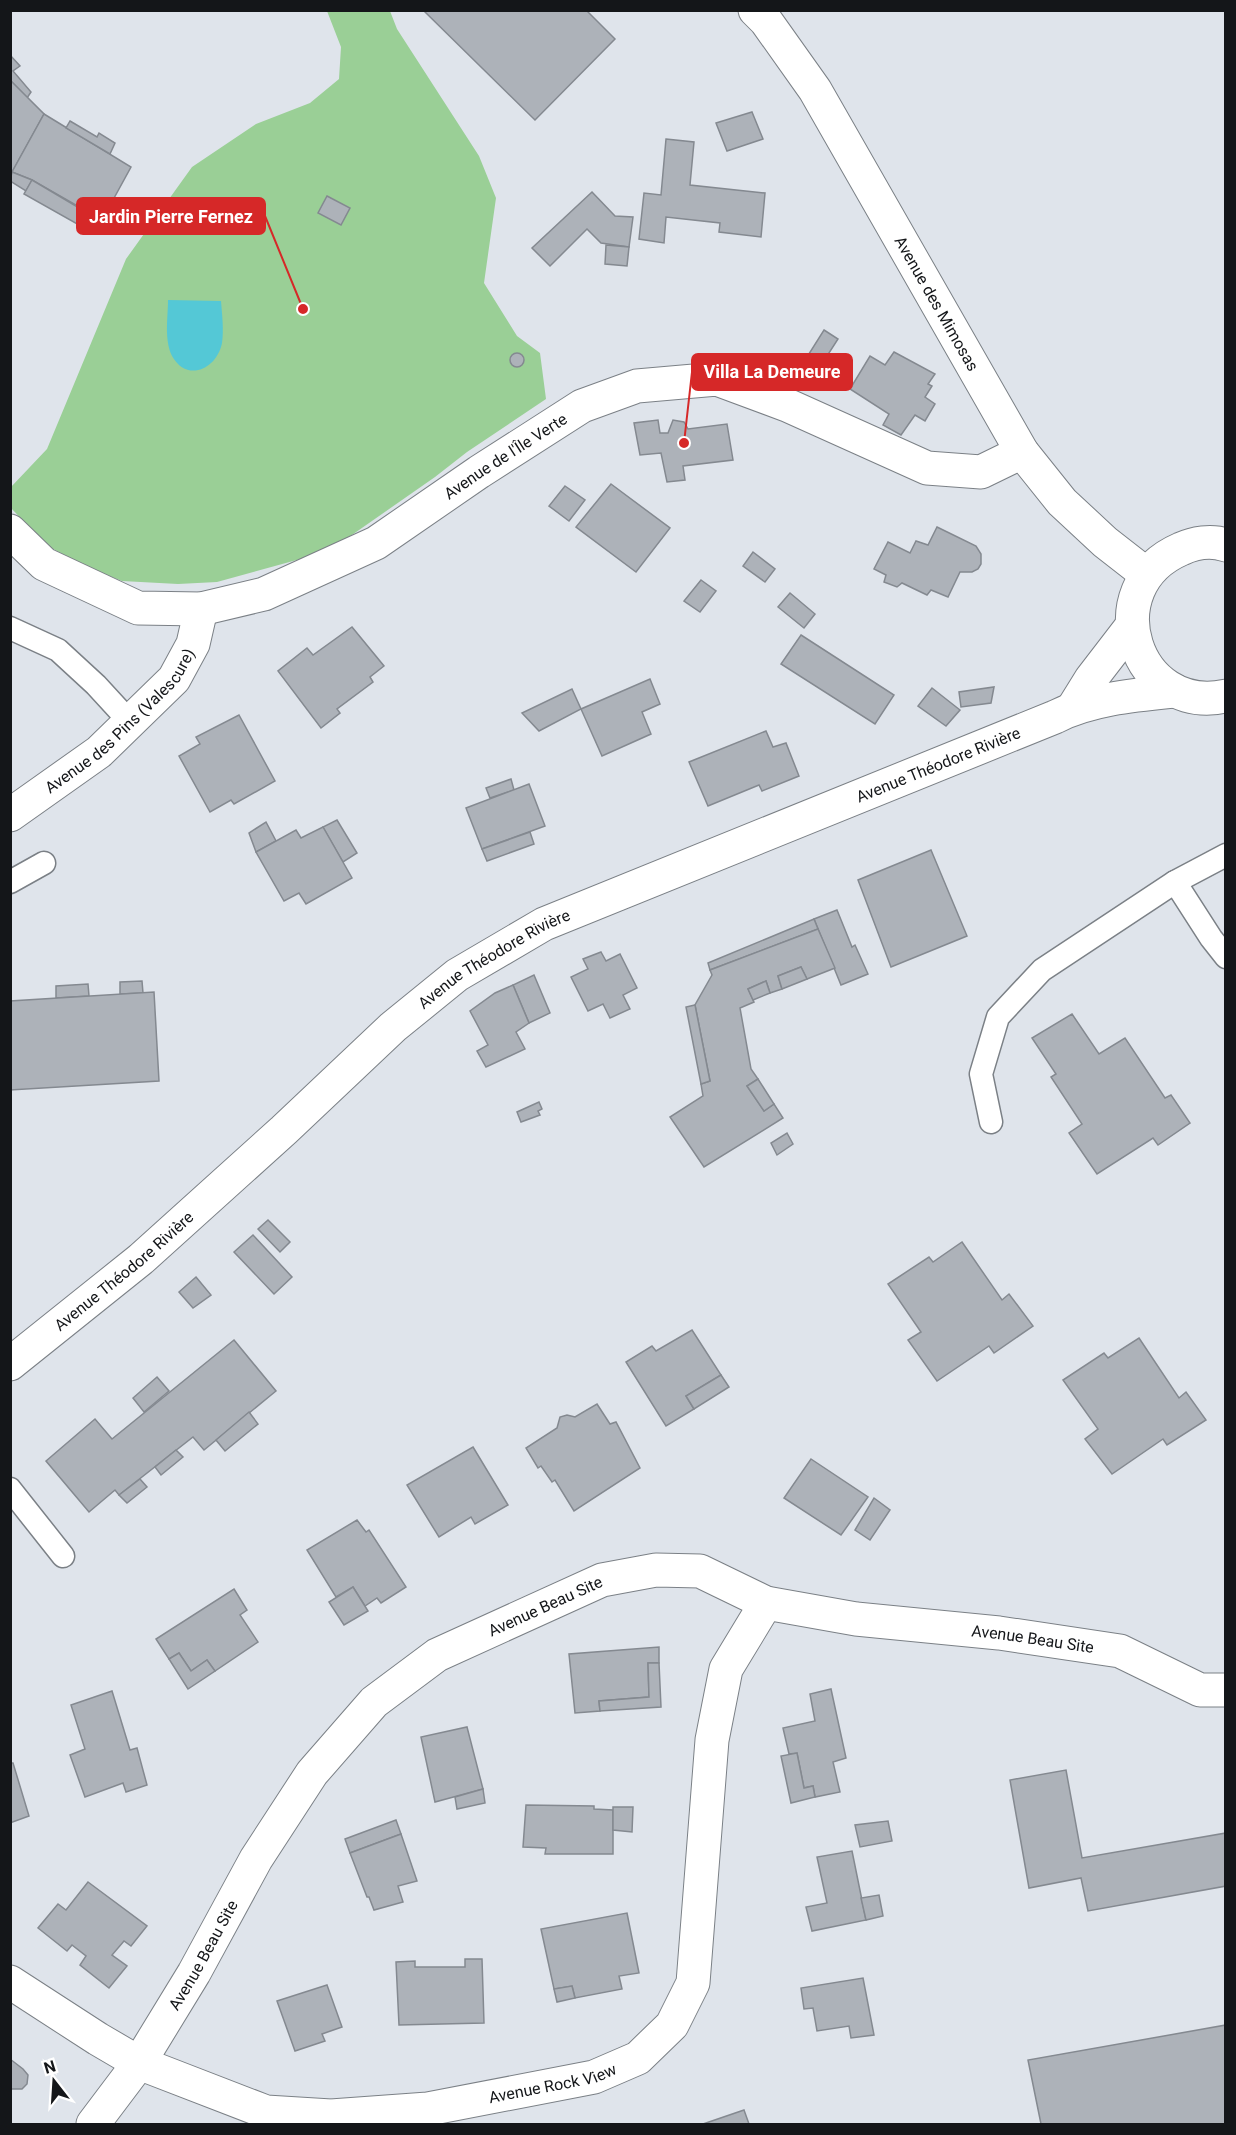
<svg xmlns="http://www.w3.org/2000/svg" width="1236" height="2135" font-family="Roboto,sans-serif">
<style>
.green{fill:#9acf96}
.water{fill:#54c8d6}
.building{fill:#adb2b9;stroke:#848990;stroke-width:1.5}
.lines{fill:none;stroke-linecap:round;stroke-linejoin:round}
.lane-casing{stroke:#7b8086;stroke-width:25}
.street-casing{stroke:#7b8086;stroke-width:35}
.secondary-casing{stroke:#7b8086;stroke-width:35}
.lane{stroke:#fff;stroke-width:22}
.street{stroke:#fff;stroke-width:33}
.secondary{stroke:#fff;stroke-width:33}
.labels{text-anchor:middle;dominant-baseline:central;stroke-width:4.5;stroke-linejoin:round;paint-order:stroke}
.street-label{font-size:16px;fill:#141619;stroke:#fff}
.leader{fill:none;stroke:#d62828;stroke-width:2}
.callout-dot{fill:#d62828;stroke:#fff;stroke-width:2}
.callout{fill:#d62828;stroke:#d62828;stroke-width:2}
.callout-label{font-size:18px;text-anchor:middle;font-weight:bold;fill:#fff}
</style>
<rect width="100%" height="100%" fill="#dfe4eb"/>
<path class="green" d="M327,11H390L397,29L479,156L496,198L484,283L517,336L540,353L546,399L467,452L435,477L349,537L304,558L217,582L178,584L122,581L84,566L46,545L11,508V487L47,449L126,259L192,167L256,124L310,103L339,79L341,47Z"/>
<path class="water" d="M168,300L221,301C222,314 224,330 222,343C217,369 187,383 172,356C164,339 168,318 168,300Z"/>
<g class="building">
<path d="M423,10H586L615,39L535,120Z"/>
<path d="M10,55L20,66L13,71L31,92L27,98L10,80Z"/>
<path d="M10,80L44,114L12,172L10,170Z"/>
<path d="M752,112L763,139L727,151L716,123Z"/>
<path d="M44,114L131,167L102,220L32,180L12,172Z"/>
<path d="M70,121L97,137L99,133L115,143L110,154L66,128Z"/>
<path d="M666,139L694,142L690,185L765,193L761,237L719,232L720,223L666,217L664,243L639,239L644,193L661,195Z"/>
<path d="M12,172L32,180L26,191L10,181Z"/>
<path d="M32,180L86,212L79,225L24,194Z"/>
<path d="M592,192L615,216L633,217L629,247L601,243L587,229L550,266L532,248Z"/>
<path d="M327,196L350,208L341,225L318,213Z"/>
<path d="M606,245L629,247L627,266L605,264Z"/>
<path d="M824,330L838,339L809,384L795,376Z"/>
<path d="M894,352L935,374L928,384L932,386L925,397L935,404L925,421L915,415L901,435L883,425L889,414L850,389L870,356L885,365Z"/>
<circle cx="517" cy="360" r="7"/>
<path d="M658,420L660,433H668L673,420L684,422L688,429L727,424L733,460L683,466L685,480L667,482L661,453L640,455L634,423Z"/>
<path d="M611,484L670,528L636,572L576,527Z"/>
<path d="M565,486L585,500L569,521L549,506Z"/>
<path d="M937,527L976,546L981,554V564L978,569L972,572H960L948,597L931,590L927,595L902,583L897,587L884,582L886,575L874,569L888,542L910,553L916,541L928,545Z"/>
<path d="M753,552L775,569L765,582L743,566Z"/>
<path d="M701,580L716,591L700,612L684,601Z"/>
<path d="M790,593L815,614L804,628L778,607Z"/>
<path d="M352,627L384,666L370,677L373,682L337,709L340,713L321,728L278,671L307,648L313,655Z"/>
<path d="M801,635L894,695L875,724L781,664Z"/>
<path d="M650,679L660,704L642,712L651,734L602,756L581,709Z"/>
<path d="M994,687L991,703L961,707L959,692Z"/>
<path d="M932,688L960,710L946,726L918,706Z"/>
<path d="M572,689L581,709L539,731L522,713Z"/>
<path d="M239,715L275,781L234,804L231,800L210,812L179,756L200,744L196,737Z"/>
<path d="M766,731L773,747L786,743L799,776L762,791L759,785L708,806L689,762Z"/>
<path d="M511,779L514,790L490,798L486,788Z"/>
<path d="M529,784L545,826L482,849L466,808Z"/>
<path d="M337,820L357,853L343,862L323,827Z"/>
<path d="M266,822L276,841L256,852L249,833Z"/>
<path d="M323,827L352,878L306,904L299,893L284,901L256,852L296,830L301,838Z"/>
<path d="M530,832L534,844L487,861L482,849Z"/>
<path d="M931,850L967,936L891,967L858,880Z"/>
<path d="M837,910L852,947L855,945L868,974L841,985L814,919Z"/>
<path d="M814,919L818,929L710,970L708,963Z"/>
<path d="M818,929L835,968L807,979L801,967L778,976L782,989L770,993L766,981L748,989L754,1002L740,1008L751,1069L758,1079L747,1086L764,1111L774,1104L783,1118L704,1167L670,1117L703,1096L701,1084L710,1081L695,1005L712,975L710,970Z"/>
<path d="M601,952L606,961L620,954L637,988L623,995L630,1009L610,1018L603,1004L588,1011L571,977L588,969L583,959Z"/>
<path d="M801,967L807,979L782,989L778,976Z"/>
<path d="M534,975L550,1013L529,1023L513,985Z"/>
<path d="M142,981L143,993L120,994V982Z"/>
<path d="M766,981L770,993L753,1000L748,989Z"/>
<path d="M88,984L89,996L56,998V986Z"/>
<path d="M513,985L529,1023L516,1032L525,1049L486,1067L477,1051L488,1045L470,1011L495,993Z"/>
<path d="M154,992L159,1081L10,1090V1001Z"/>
<path d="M695,1005L710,1081L701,1084L686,1007Z"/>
<path d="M1072,1014L1099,1054L1125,1038L1165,1098L1171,1095L1190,1123L1158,1145L1153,1138L1097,1174L1069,1133L1082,1124L1051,1077L1056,1074L1032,1038Z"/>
<path d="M758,1079L774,1104L764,1111L747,1086Z"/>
<path d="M539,1102L542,1109L538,1111L540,1115L521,1122L517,1112Z"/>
<path d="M787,1133L793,1144L777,1155L771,1143Z"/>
<path d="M268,1220L290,1242L280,1252L258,1229Z"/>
<path d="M253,1235L292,1277L274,1294L234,1252Z"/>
<path d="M962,1242L1002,1300L1009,1294L1033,1326L994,1353L989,1346L937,1381L908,1340L921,1332L888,1284L929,1257L933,1262Z"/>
<path d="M196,1277L211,1295L193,1308L179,1292Z"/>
<path d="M692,1330L721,1375L686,1396L694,1409L666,1426L626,1362L652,1346L656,1351Z"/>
<path d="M1139,1338L1179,1398L1186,1392L1206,1420L1167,1445L1163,1439L1112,1474L1085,1439L1098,1429L1063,1380L1104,1353L1108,1358Z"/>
<path d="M234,1340L276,1391L204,1450L193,1437L119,1495L115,1490L89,1512L46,1461L95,1419L112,1439Z"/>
<path d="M721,1375L729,1387L694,1409L686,1396Z"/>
<path d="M157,1377L169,1391L144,1412L133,1398Z"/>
<path d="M597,1404L610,1424L616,1422L640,1468L574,1511L555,1480L552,1482L541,1466L538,1468L526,1448L557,1428L560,1417L567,1415L575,1417Z"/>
<path d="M249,1412L258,1424L225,1451L216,1440Z"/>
<path d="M473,1447L508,1505L475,1524L471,1517L439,1537L407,1485Z"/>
<path d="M176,1450L183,1457L161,1475L155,1467Z"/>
<path d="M811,1459L868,1497L841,1535L784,1498Z"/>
<path d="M140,1479L147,1487L127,1503L119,1495Z"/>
<path d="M874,1498L890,1510L870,1540L855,1530Z"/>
<path d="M357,1520L366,1532L369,1530L406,1587L381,1603L377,1598L365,1606L353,1587L336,1597L307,1550Z"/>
<path d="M353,1587L368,1611L344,1625L329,1602Z"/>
<path d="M234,1589L247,1610L240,1615L258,1642L215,1671L207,1660L191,1671L179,1653L169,1659L156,1639Z"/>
<path d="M659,1647V1663H648L649,1697L599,1701L600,1711L575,1713L569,1654Z"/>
<path d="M179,1653L191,1671L207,1660L215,1671L188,1689L169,1659Z"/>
<path d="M648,1663H659L661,1707L600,1711L599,1701L649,1697Z"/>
<path d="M831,1689L846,1758L833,1762L840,1792L815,1797L813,1786L804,1788L797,1753L789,1754L783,1728L815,1721L810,1694Z"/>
<path d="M112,1691L130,1750L137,1748L147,1785L126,1792L123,1783L85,1797L70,1755L85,1749L71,1705Z"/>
<path d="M467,1727L483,1789L435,1802L421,1737Z"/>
<path d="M797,1753L804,1788L813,1786L815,1797L791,1803L781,1756Z"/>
<path d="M10,1763H13L29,1816L10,1823Z"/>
<path d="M1066,1770L1082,1858L1226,1833V1886L1088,1911L1081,1878L1029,1888L1010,1780Z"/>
<path d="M483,1789L485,1803L457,1809L455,1797Z"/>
<path d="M526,1805L594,1806V1809L613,1810V1854H545L546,1848L523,1847Z"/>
<path d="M613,1807H633L632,1832L613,1830Z"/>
<path d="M396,1820L401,1834L350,1853L345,1839Z"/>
<path d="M888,1821L892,1841L860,1847L855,1825Z"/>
<path d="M401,1834L417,1881L398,1886L403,1902L374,1910L369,1897H367L350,1853Z"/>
<path d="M852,1851L866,1920L812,1931L806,1907L827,1903L817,1857Z"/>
<path d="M88,1882L147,1926L131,1946L124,1941L112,1955L127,1966L109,1988L80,1965L86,1956L72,1945L67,1951L38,1928L58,1904L66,1910Z"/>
<path d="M879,1895L883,1916L866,1920L861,1898Z"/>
<path d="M627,1913L639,1973L619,1976L622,1989L575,1998L572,1986L554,1989L541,1929Z"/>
<path d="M465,1959H482L484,2023L399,2025L396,1962L415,1961V1967H465Z"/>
<path d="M863,1978L874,2035L851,2038L849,2026L817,2031L813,2008L804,2009L801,1988Z"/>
<path d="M327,1985L342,2027L322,2034L325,2041L295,2051L277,2001Z"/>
<path d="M572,1986L575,1998L557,2002L554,1989Z"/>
<path d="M1226,2025V2124H1041L1028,2060Z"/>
<path d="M10,2059L23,2069L28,2075L27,2084L22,2089H10Z"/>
<path d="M744,2110L749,2124H703Z"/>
</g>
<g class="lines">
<defs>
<g id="lane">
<path d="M10,628L58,650L96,685L130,722"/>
<path d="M10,882L44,863"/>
<path d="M1175,882L1211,938L1226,957"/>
<path d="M991,1122L981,1074L998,1017L1042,970L1175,882L1226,855"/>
<path d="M10,1489L63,1556"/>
</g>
<g id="street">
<path id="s1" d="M10,531L44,564L138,608L201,609L264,594L376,543L479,472L582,406L637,386L717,379L787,405L927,468L981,472L1022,452"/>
<path id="s2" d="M10,815L99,752L174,679L193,644L201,609"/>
<path id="s3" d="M10,1982L98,2039L139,2063L266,2112L331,2116L428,2109L594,2077L638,2058L672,2025L693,1983L712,1740L726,1669L766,1603"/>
<path id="s4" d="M93,2124L139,2063L194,1973L256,1859L312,1773L374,1702L437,1655L602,1580L656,1570L700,1571L766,1603L856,1619L999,1633L1120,1651L1200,1690H1226"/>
</g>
<g id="secondary">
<path id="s5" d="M755,10L766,21L815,90L1022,452L1062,502L1105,542L1146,574"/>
<path d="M1226,545C1211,540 1194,543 1181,549C1093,587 1135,716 1226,696"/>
<path d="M1073,708L1091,679L1131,627"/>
<path id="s6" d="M10,1364L141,1259L284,1130L393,1027L457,975L544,924L1055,717C1090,699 1135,695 1175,691"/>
</g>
</defs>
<use href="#lane" class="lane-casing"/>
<use href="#street" class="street-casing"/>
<use href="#secondary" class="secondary-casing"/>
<use href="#lane" class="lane"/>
<use href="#street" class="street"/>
<use href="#secondary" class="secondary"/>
</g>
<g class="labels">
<g class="street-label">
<text stroke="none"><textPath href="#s5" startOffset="346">Avenue des Mimosas</textPath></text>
<text stroke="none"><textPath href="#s1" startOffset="558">Avenue de l'Île Verte</textPath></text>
<text stroke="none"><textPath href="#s2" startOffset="146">Avenue des Pins (Valescure)</textPath></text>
<text stroke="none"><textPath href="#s6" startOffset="1119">Avenue Théodore Rivière</textPath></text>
<text stroke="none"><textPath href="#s6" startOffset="633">Avenue Théodore Rivière</textPath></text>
<text stroke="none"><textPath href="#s6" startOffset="147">Avenue Théodore Rivière</textPath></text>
<text stroke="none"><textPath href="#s4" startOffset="706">Avenue Beau Site</textPath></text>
<text stroke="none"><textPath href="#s4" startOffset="1210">Avenue Beau Site</textPath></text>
<text stroke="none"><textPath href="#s4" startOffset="202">Avenue Beau Site</textPath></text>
<text stroke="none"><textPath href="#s3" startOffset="578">Avenue Rock View</textPath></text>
</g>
</g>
<path class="leader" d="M303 309L265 216M684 443L692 372"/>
<g class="callout-dot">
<circle cx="303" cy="309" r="6"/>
<circle cx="684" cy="443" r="6"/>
</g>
<g class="callout">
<rect x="77" y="198" width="188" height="36" rx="6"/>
<rect x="692" y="354" width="160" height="36" rx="6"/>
</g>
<g class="callout-label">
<text x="171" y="223">Jardin Pierre Fernez</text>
<text x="772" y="378">Villa La Demeure</text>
</g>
<rect width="1236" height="2135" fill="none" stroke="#141619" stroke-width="24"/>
<g transform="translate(54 2081) rotate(343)" stroke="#ffffff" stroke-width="4.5" paint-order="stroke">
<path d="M0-4.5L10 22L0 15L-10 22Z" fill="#141619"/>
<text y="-9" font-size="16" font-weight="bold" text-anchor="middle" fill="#141619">N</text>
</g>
</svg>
